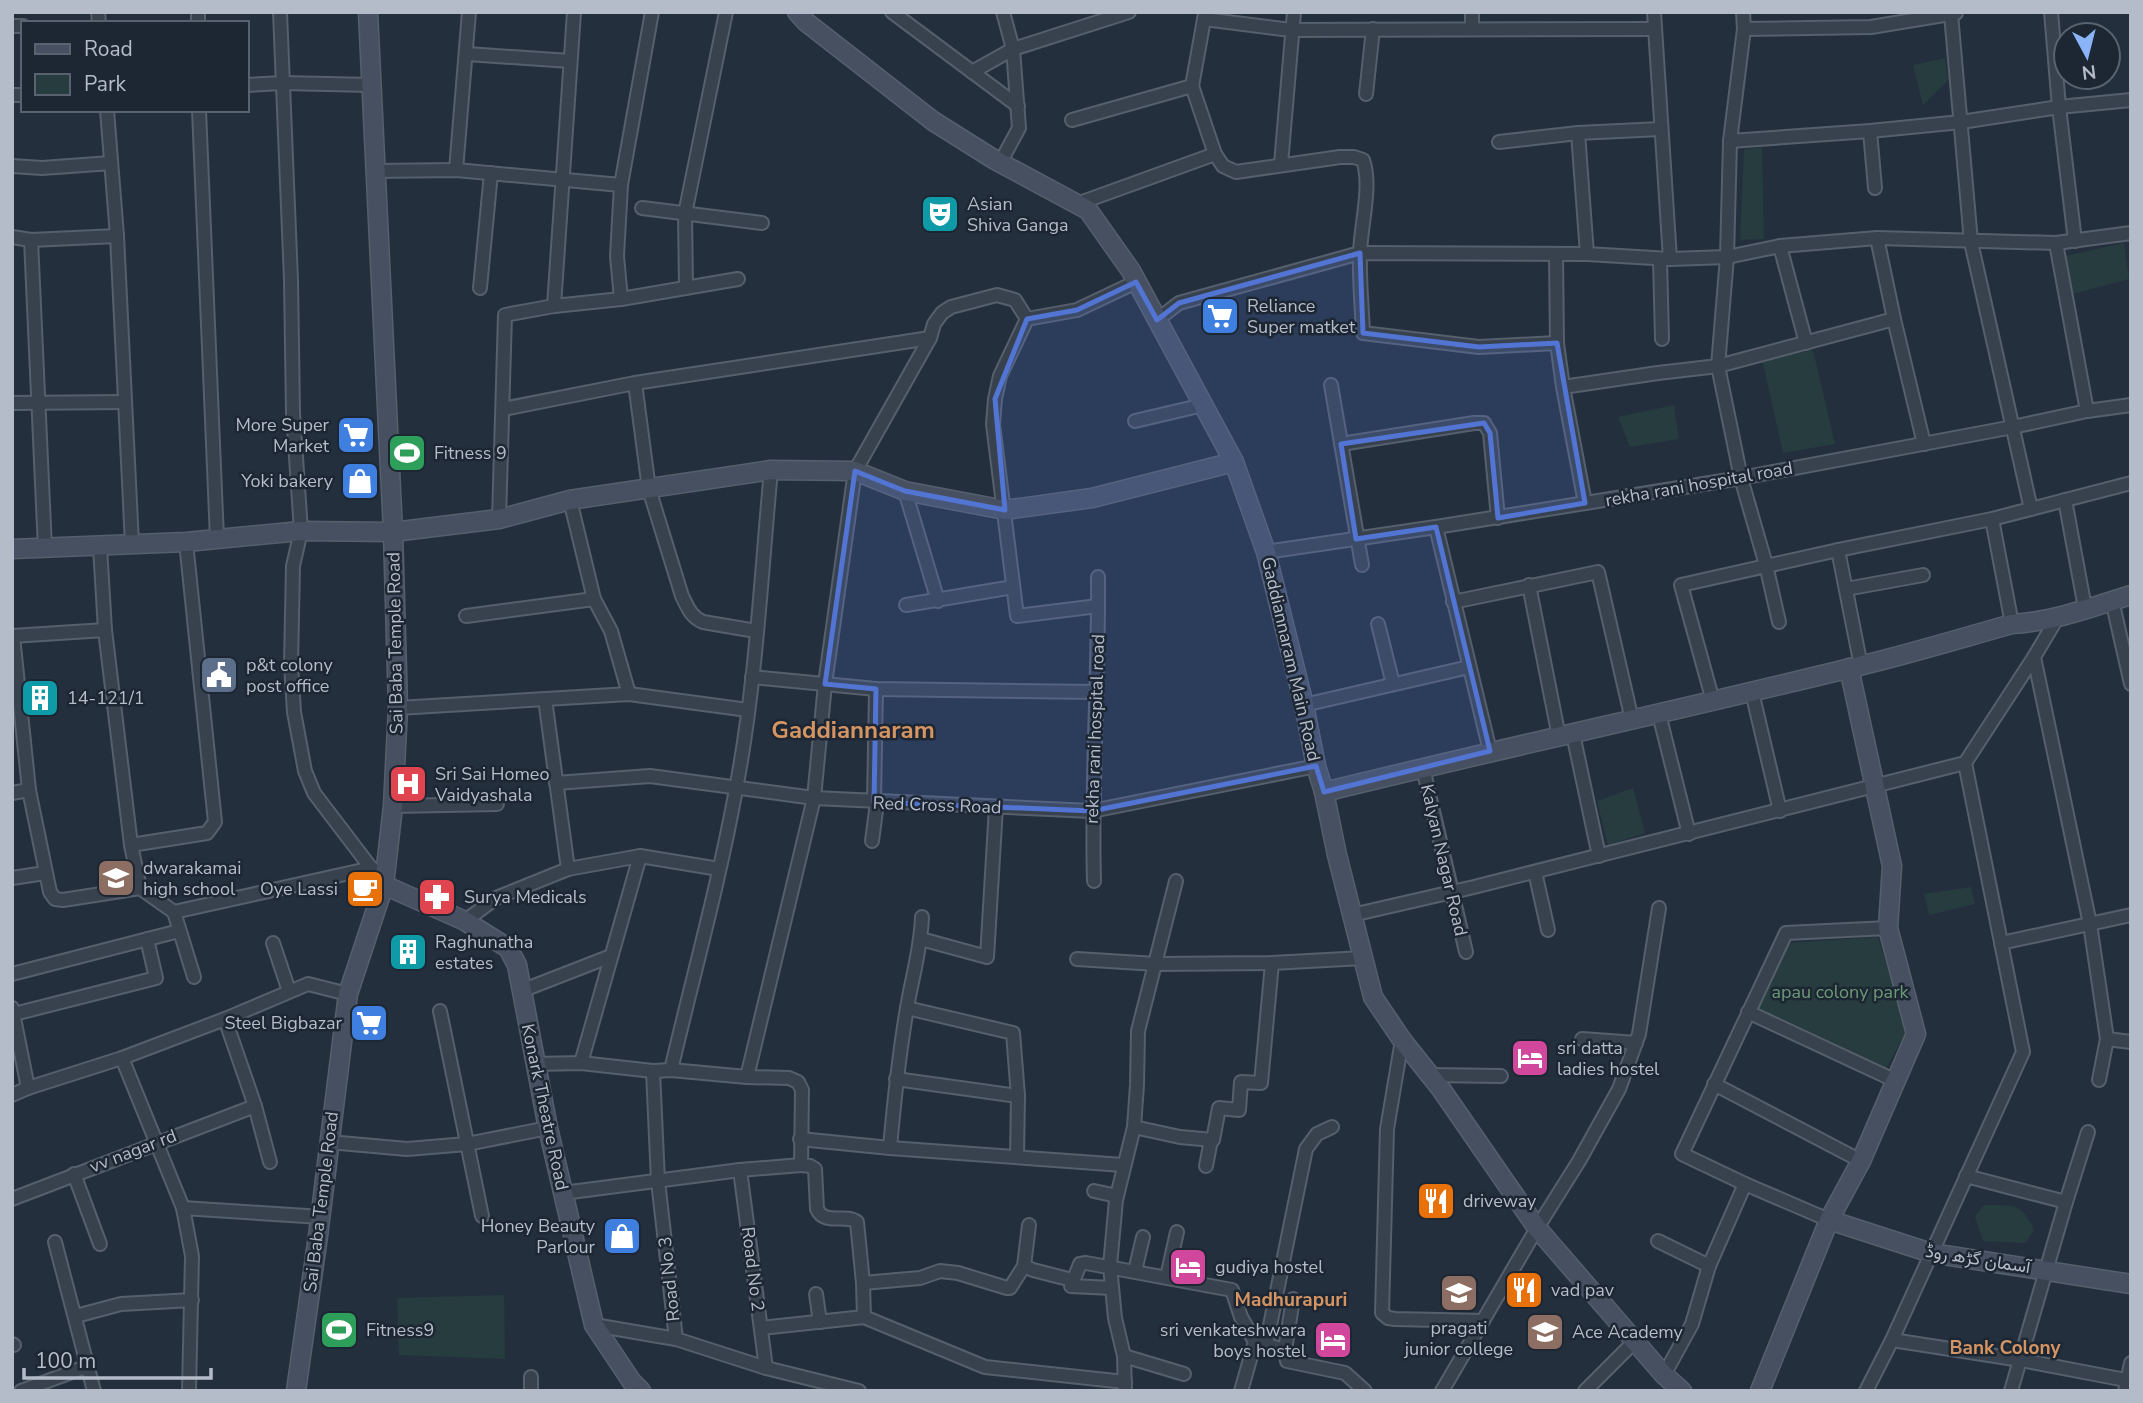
<svg xmlns="http://www.w3.org/2000/svg" width="2143" height="1403" font-family="'Nunito Sans',Vazirmatn,sans-serif">
<style>
.green{fill:#263c3f}
.lines{fill:none;stroke-linecap:round;stroke-linejoin:round}
.street-casing{stroke:#565f6c;stroke-width:16}
.secondary-casing{stroke:#565f6c;stroke-width:21}
.street{stroke:#38414e;stroke-width:12}
.secondary{stroke:#465061;stroke-width:18}
.marked{fill:#5274d3;fill-opacity:0.2;stroke:#5274d3;stroke-width:5;stroke-linejoin:round}
.labels{text-anchor:middle;dominant-baseline:central;stroke-width:5;stroke-linejoin:round;paint-order:stroke}
.poi-label{font-size:18px;fill:#b4bcc9;stroke:#1d2633;text-anchor:start}
.street-label{font-size:18px;fill:#b4bcc9;stroke:#1d2633}
.park-label{font-size:18px;fill:#6b9a76;stroke:#1d2633}
.neighbourhood-label{font-size:19px;font-weight:bold;fill:#d59563;stroke:#1d2633}
.district-label{font-size:24px;font-weight:bold;fill:#d59563;stroke:#1d2633}
</style>
<rect width="100%" height="100%" fill="#242f3e"/>
<g class="green">
<path d="M1945,58L1948,80L1923,105L1913,65Z"/>
<path d="M1762,148L1764,239L1740,240L1744,149Z"/>
<path d="M2124,243L2129,279L2073,294L2065,256Z"/>
<path d="M1813,350L1835,444L1783,453L1762,359Z"/>
<path d="M1674,405L1679,439L1630,447L1618,417Z"/>
<path d="M1633,788L1645,833L1608,845L1597,801Z"/>
<path d="M1971,887L1975,904L1929,915L1924,894Z"/>
<path d="M1878,937L1907,1030L1884,1072L1757,1011L1789,943Z"/>
<path d="M1984,1205C2012,1206 2021,1201 2034,1230L2025,1243L1983,1241L1975,1216Z"/>
<path d="M504,1295L505,1359L399,1355L397,1298Z"/>
</g>
<g class="lines">
<defs>
<g id="street">
<path d="M98,12L99,23"/>
<path d="M198,12V23"/>
<path d="M280,12L291,280L293,413L301,531L293,566L291,664L294,712L305,771L314,793L384,885"/>
<path d="M892,12L1018,106"/>
<path d="M1654,12L1670,259"/>
<path d="M1743,12L1744,29L1730,141L1727,257L1718,366L1741,478L1766,565L1779,622"/>
<path d="M2051,12L2059,107L2075,241"/>
<path d="M1951,14L1971,242L2031,509"/>
<path d="M1204,19L1291,30L1654,29"/>
<path d="M12,26H23"/>
<path d="M1472,28V12"/>
<path d="M1744,29L1871,27L1956,13"/>
<path d="M467,54L570,61"/>
<path d="M972,72L1013,49L1129,12"/>
<path d="M247,85L283,83L371,85"/>
<path d="M1192,86L1205,14"/>
<path d="M1366,94L1373,29"/>
<path d="M12,95H23"/>
<path d="M107,110L117,236L132,544"/>
<path d="M199,110L217,539"/>
<path d="M1072,120L1192,86L1215,154L1223,166L1236,172L1340,157H1354L1363,160C1372,185 1361,225 1360,252C1359,279 1362,306 1363,333L1479,347L1557,343L1563,387"/>
<path d="M1870,131L1875,188"/>
<path d="M1578,133L1587,254"/>
<path d="M1730,141L1870,131L1961,122L2059,107L2131,100"/>
<path d="M1499,142L1578,133L1660,129"/>
<path d="M1000,163L1019,128L1013,49L1003,12"/>
<path d="M1281,164L1294,12"/>
<path d="M12,166L42,168L111,163"/>
<path d="M456,170L469,12"/>
<path d="M375,171L456,170L621,185"/>
<path d="M1077,204L1215,154"/>
<path d="M642,208L762,223"/>
<path d="M12,237L31,240L117,236"/>
<path d="M1877,238L1894,319L1924,444"/>
<path d="M31,240L45,549"/>
<path d="M2056,243L2087,411"/>
<path d="M1780,246L1806,343"/>
<path d="M1556,254L1557,343"/>
<path d="M1660,259L1662,339"/>
<path d="M686,286L685,214L726,12"/>
<path d="M480,288L491,173"/>
<path d="M621,299L617,256L621,185L652,12"/>
<path d="M554,306L574,12"/>
<path d="M1157,320L1179,303L1360,253L1587,254L1670,259L1727,257L1780,246L1877,238L2056,243L2131,233"/>
<path d="M635,383L649,489L682,596C688,608 691,617 703,622L756,631"/>
<path d="M1331,385L1362,565"/>
<path d="M12,403L124,402"/>
<path d="M503,409L635,383L930,338"/>
<path d="M1135,421L1203,405"/>
<path d="M1341,444L1474,423H1484L1490,433L1498,518"/>
<path d="M905,491L938,601"/>
<path d="M570,500L594,599L611,631L629,694"/>
<path d="M2065,500L2085,608"/>
<path d="M1585,503L1563,387L1658,373L1718,366L1894,319"/>
<path d="M499,519L505,315L554,306L621,299L738,279"/>
<path d="M1992,519L2012,624"/>
<path d="M1436,527L1490,751"/>
<path d="M100,547L105,630L131,845L140,888L174,912L194,977"/>
<path d="M1838,550L1861,666"/>
<path d="M1266,552L1436,527L1741,478L2013,427L2087,411L2131,405"/>
<path d="M1529,585L1559,737"/>
<path d="M1846,589L1923,575"/>
<path d="M2112,600L2131,684"/>
<path d="M1453,602L1598,572L1632,720"/>
<path d="M906,605L1013,587"/>
<path d="M1098,606L1017,616L993,424L995,399L1000,376L1027,319L1077,310L1136,282"/>
<path d="M2059,615L2034,657L2090,924L2107,1039L2099,1080"/>
<path d="M466,616L594,599"/>
<path d="M1378,624L1393,684"/>
<path d="M12,636L105,630"/>
<path d="M13,636L29,790L50,892L55,899L63,900L140,888"/>
<path d="M752,677L876,689L1097,692"/>
<path d="M1752,692L1780,811"/>
<path d="M545,699L568,869"/>
<path d="M1713,701L1681,585L1838,550L1992,519L2131,483"/>
<path d="M1304,705L1469,667"/>
<path d="M398,708L629,694L748,710"/>
<path d="M1659,714L1689,834"/>
<path d="M1573,734L1599,856"/>
<path d="M1423,768L1466,952"/>
<path d="M556,783L650,776L814,798L1092,811L1316,766"/>
<path d="M12,793L29,790"/>
<path d="M874,802L876,689"/>
<path d="M393,806L497,804"/>
<path d="M872,841L877,803"/>
<path d="M131,845L207,833L215,822L186,542"/>
<path d="M1535,872L1548,930"/>
<path d="M12,878L45,873"/>
<path d="M1094,881C1091,780 1099,679 1098,577"/>
<path d="M174,912L372,868"/>
<path d="M1352,915L1474,887L1965,763L2034,657"/>
<path d="M465,921L496,898L568,869L640,856L719,869"/>
<path d="M921,939L987,957L996,807"/>
<path d="M273,943L289,991"/>
<path d="M2001,943L2131,915"/>
<path d="M1077,959L1156,964L1272,963L1363,958"/>
<path d="M12,974L179,931"/>
<path d="M521,991L611,956"/>
<path d="M12,1008L28,1088"/>
<path d="M907,1008L1013,1033L1018,1096L1017,1156"/>
<path d="M440,1011L482,1216"/>
<path d="M1748,1012L1896,1081"/>
<path d="M14,1014L156,978L147,939"/>
<path d="M225,1019L255,1106L270,1162"/>
<path d="M1582,1039L1636,1043"/>
<path d="M2107,1039L2131,1042"/>
<path d="M1402,1040L1387,1129L1382,1313L1388,1318L1395,1319L1483,1321"/>
<path d="M122,1058L183,1208L192,1256L189,1391"/>
<path d="M581,1063L640,856"/>
<path d="M535,1064L581,1063L653,1071L671,1070L747,1077L789,1078L798,1082L802,1090L801,1165L810,1166L815,1169L817,1209C825,1226 845,1213 857,1222L863,1283L864,1317"/>
<path d="M671,1070C693,976 719,883 736,789C756,684 761,577 771,470"/>
<path d="M653,1071L658,1181L676,1339L766,1368L859,1391"/>
<path d="M1429,1075L1501,1076"/>
<path d="M747,1077L814,798L825,684L855,471L930,338L934,324L942,313L951,307L997,295L1015,300L1027,319"/>
<path d="M896,1079L1018,1096"/>
<path d="M1714,1084L1861,1161"/>
<path d="M12,1095L28,1088L122,1058L225,1019L308,984L348,994"/>
<path d="M1134,1127L1180,1137L1213,1140L1219,1108L1239,1110L1241,1082L1261,1083L1272,963"/>
<path d="M800,1139L890,1148L1123,1165"/>
<path d="M329,1142L407,1149L467,1144L548,1128"/>
<path d="M890,1148C894,1102 899,1055 907,1008C912,978 921,948 922,917"/>
<path d="M1206,1166L1211,1140"/>
<path d="M740,1170L766,1368"/>
<path d="M74,1174L100,1244"/>
<path d="M1966,1176L2066,1202"/>
<path d="M1745,1184L1682,1154L1786,933L1888,928"/>
<path d="M1094,1191L1117,1196"/>
<path d="M563,1193L740,1170L801,1165"/>
<path d="M12,1199L255,1106"/>
<path d="M183,1208L321,1217"/>
<path d="M1029,1225L1024,1266L1033,1270L1072,1280L1074,1279L1080,1264L1086,1263L1232,1290L1241,1317L1255,1342L1285,1350L1287,1361L1345,1373L1365,1391"/>
<path d="M1658,1241L1709,1266"/>
<path d="M55,1242L94,1391"/>
<path d="M1135,1271L1143,1237"/>
<path d="M1167,1277L1177,1232"/>
<path d="M863,1283L920,1278L940,1271L958,1273L1007,1288H1010L1024,1266"/>
<path d="M1071,1286L1112,1288"/>
<path d="M816,1294L820,1322"/>
<path d="M76,1316L121,1304L192,1300"/>
<path d="M594,1325L676,1339"/>
<path d="M761,1328L864,1317L985,1367L1125,1382"/>
<path d="M1892,1340L2021,1360L2131,1381"/>
<path d="M12,1344L14,1345"/>
<path d="M1266,1345L1306,1149L1317,1134L1332,1127"/>
<path d="M1285,1350L1293,1299"/>
<path d="M1124,1356L1184,1374"/>
<path d="M1664,1375L1692,1324L1709,1266L1745,1184L1829,1220"/>
<path d="M21,1391L88,1366"/>
<path d="M531,1391V1377"/>
<path d="M1125,1391L1124,1356L1115,1318L1110,1266L1116,1200L1134,1127L1137,1085L1138,1031L1176,881"/>
<path d="M1241,1391L1255,1342"/>
<path d="M1442,1391L1537,1228L1579,1161L1619,1089L1639,1034L1659,908"/>
<path d="M1585,1391L1635,1341"/>
<path d="M1866,1391L1892,1340L2023,1052L1965,763"/>
<path d="M2011,1391L2066,1202L2088,1132"/>
<path d="M2125,1391L2131,1363"/>
</g>
<g id="secondary">
<path d="M797,12L806,22L933,121L995,160L1088,210L1131,271L1234,462L1266,552L1304,705L1316,766L1324,792L1337,855L1373,997L1402,1040L1441,1089L1537,1228L1664,1375L1682,1391"/>
<path d="M12,549L186,542L301,531L393,532L499,519L570,500L771,470L855,471L905,491L1005,510L1092,498L1234,462"/>
<path d="M1324,792C1503,748 1684,709 1863,665C1913,653 1962,638 2012,624C2052,622 2093,607 2131,595"/>
<path d="M384,885L465,921L508,948L517,965L548,1128L594,1325L632,1382L641,1391"/>
<path d="M1829,1220L1931,1253L2131,1284"/>
<path d="M296,1391L318,1236L348,994L384,885L393,806L398,708L393,532L368,12"/>
<path d="M1760,1391L1829,1220L1861,1161L1916,1034L1888,928L1892,866L1849,668"/>
</g>
</defs>
<use href="#street" class="street-casing"/>
<use href="#secondary" class="secondary-casing"/>
<use href="#street" class="street"/>
<use href="#secondary" class="secondary"/>
</g>
<path class="marked" d="M1360,253L1363,333L1479,347L1557,343L1585,503L1498,518L1490,433L1484,423L1341,444L1356,539L1436,527L1490,751L1324,792L1316,766L1092,811L874,802L876,689L825,684L855,471L905,491L1005,510L995,399L1027,319L1077,310L1136,282L1157,320L1179,303Z"/>
<defs>
<symbol id="theatre-square" viewBox="-11 -11 22 22"><rect x="-9" y="-9" width="18" height="18" rx="4" fill="#0f9aa8" stroke="#1d2633"/><path d="M-5-5.5Q0-4 5-5.5V0Q5 5 0 6Q-5 5-5 0ZM-3.3-2.5H-1v1.5H-3.3ZM1-2.5H3.3v1.5H1ZM-2.8 1Q0 5.5 2.8 1Z" fill="#fff"/></symbol>
<symbol id="supermarket-square" viewBox="-11 -11 22 22"><rect x="-9" y="-9" width="18" height="18" rx="4" fill="#3f7fe0" stroke="#1d2633"/><path d="M-6-5.5h2.5l.6 2H6L4.5 2H-2.5L-4.4-4H-6ZM-1.5 3.2a1.3 1.3 0 1 0 .1 0ZM3 3.2a1.3 1.3 0 1 0 .1 0Z" fill="#fff"/></symbol>
<symbol id="stadium-square" viewBox="-11 -11 22 22"><rect x="-9" y="-9" width="18" height="18" rx="4" fill="#2e9e5b" stroke="#1d2633"/><path d="M0-5a6.5 5 0 1 0 0 10a6.5 5 0 1 0 0-10ZM-3.5-1.8h7v3.6h-7Z" fill="#fff"/></symbol>
<symbol id="shop-square" viewBox="-11 -11 22 22"><rect x="-9" y="-9" width="18" height="18" rx="4" fill="#3f7fe0" stroke="#1d2633"/><path d="M-5-2.5h2.3a2.7 3.5 0 0 1 5.4 0H5L5.5 6h-11ZM-1.5-2.5h3a1.5 2.3 0 0 0-3 0Z" fill="#fff"/></symbol>
<symbol id="civic-square" viewBox="-11 -11 22 22"><rect x="-9" y="-9" width="18" height="18" rx="4" fill="#5c6f8a" stroke="#1d2633"/><path d="M-.6-6.5H3V-4.5H.6V-3L4-1V1h2V6H-6V1h2V-1L-.6-3ZM-1.2 2.5V6h2.4V2.5Z" fill="#fff"/></symbol>
<symbol id="building-square" viewBox="-11 -11 22 22"><rect x="-9" y="-9" width="18" height="18" rx="4" fill="#0f9aa8" stroke="#1d2633"/><path d="M-4-6H4V6H1V3H-1V6H-4ZM-2.5-4.3h1.7v1.8h-1.7ZM.8-4.3h1.7v1.8H.8ZM-2.5-1h1.7V.8h-1.7ZM.8-1h1.7V.8H.8Z" fill="#fff"/></symbol>
<symbol id="hospital-square" viewBox="-11 -11 22 22"><rect x="-9" y="-9" width="18" height="18" rx="4" fill="#e0444e" stroke="#1d2633"/><path d="M-5-5h3v3.5h4V-5h3V5h-3V1.5h-4V5h-3Z" fill="#fff"/></symbol>
<symbol id="school-square" viewBox="-11 -11 22 22"><rect x="-9" y="-9" width="18" height="18" rx="4" fill="#8d6e63" stroke="#1d2633"/><path d="M0-5L7-2L0 1L-7-2ZM-4 1L0 2.5L4 1V4Q0 6-4 4Z" fill="#fff"/></symbol>
<symbol id="cafe-square" viewBox="-11 -11 22 22"><rect x="-9" y="-9" width="18" height="18" rx="4" fill="#e8710a" stroke="#1d2633"/><path d="M-5.5-4.5H6V0H3Q3 3.5 0 3.5H-2.5Q-5.5 3.5-5.5 0ZM3-3.2v2h1.7v-2ZM-6 4.5H4V6H-6Z" fill="#fff"/></symbol>
<symbol id="pharmacy-square" viewBox="-11 -11 22 22"><rect x="-9" y="-9" width="18" height="18" rx="4" fill="#e0444e" stroke="#1d2633"/><path d="M-2-6h4v4h4v4h-4v4h-4v-4h-4v-4h4Z" fill="#fff"/></symbol>
<symbol id="hotel-square" viewBox="-11 -11 22 22"><rect x="-9" y="-9" width="18" height="18" rx="4" fill="#d1479c" stroke="#1d2633"/><path d="M-6-4.5h1.5V1H6V5H4.5V3h-9V5H-6ZM-4 0a1.8 1.8 0 1 1 3.6 0ZM.5 0V-2.5h3Q6-2.5 6 0Z" fill="#fff"/></symbol>
<symbol id="restaurant-square" viewBox="-11 -11 22 22"><rect x="-9" y="-9" width="18" height="18" rx="4" fill="#e8710a" stroke="#1d2633"/><path d="M-5-6h1v4h1v-4h1v4h1v-4h1v5L-1.5 .5V6h-2V.5L-5-1ZM5-6V6H3V1.5H1.5Q1.5-4 5-6Z" fill="#fff"/></symbol>
<symbol id="university-square" viewBox="-11 -11 22 22"><rect x="-9" y="-9" width="18" height="18" rx="4" fill="#8d6e63" stroke="#1d2633"/><path d="M0-5L7-2L0 1L-7-2ZM-4 1L0 2.5L4 1V4Q0 6-4 4Z" fill="#fff"/></symbol>
</defs>
<g fill-rule="evenodd">
<use href="#theatre-square" x="918" y="192" width="44" height="44"/>
<use href="#supermarket-square" x="1198" y="294" width="44" height="44"/>
<use href="#supermarket-square" x="334" y="413" width="44" height="44"/>
<use href="#stadium-square" x="385" y="431" width="44" height="44"/>
<use href="#shop-square" x="338" y="459" width="44" height="44"/>
<use href="#civic-square" x="197" y="653" width="44" height="44"/>
<use href="#building-square" x="18" y="676" width="44" height="44"/>
<use href="#hospital-square" x="386" y="762" width="44" height="44"/>
<use href="#school-square" x="94" y="856" width="44" height="44"/>
<use href="#cafe-square" x="343" y="867" width="44" height="44"/>
<use href="#pharmacy-square" x="415" y="875" width="44" height="44"/>
<use href="#building-square" x="386" y="930" width="44" height="44"/>
<use href="#supermarket-square" x="347" y="1001" width="44" height="44"/>
<use href="#hotel-square" x="1508" y="1036" width="44" height="44"/>
<use href="#restaurant-square" x="1414" y="1179" width="44" height="44"/>
<use href="#shop-square" x="600" y="1214" width="44" height="44"/>
<use href="#hotel-square" x="1166" y="1245" width="44" height="44"/>
<use href="#restaurant-square" x="1502" y="1268" width="44" height="44"/>
<use href="#university-square" x="1437" y="1271" width="44" height="44"/>
<use href="#stadium-square" x="317" y="1308" width="44" height="44"/>
<use href="#university-square" x="1523" y="1310" width="44" height="44"/>
<use href="#hotel-square" x="1311" y="1318" width="44" height="44"/>
</g>
<g class="labels">
<g class="poi-label">
<text x="967" y="204">Asian<tspan x="967" dy="21">Shiva Ganga</tspan></text>
<text x="1247" y="306">Reliance<tspan x="1247" dy="21">Super matket</tspan></text>
<text x="329" y="425" text-anchor="end">More Super<tspan x="329" dy="21">Market</tspan></text>
<text x="434" y="453">Fitness 9</text>
<text x="333" y="481" text-anchor="end">Yoki bakery</text>
<text x="246" y="665">p&amp;t colony<tspan x="246" dy="21">post office</tspan></text>
<text x="67" y="698">14-121/1</text>
<text x="435" y="774">Sri Sai Homeo<tspan x="435" dy="21">Vaidyashala</tspan></text>
<text x="143" y="868">dwarakamai<tspan x="143" dy="21">high school</tspan></text>
<text x="338" y="889" text-anchor="end">Oye Lassi</text>
<text x="464" y="897">Surya Medicals</text>
<text x="435" y="942">Raghunatha<tspan x="435" dy="21">estates</tspan></text>
<text x="342" y="1023" text-anchor="end">Steel Bigbazar</text>
<text x="1557" y="1048">sri datta<tspan x="1557" dy="21">ladies hostel</tspan></text>
<text x="1463" y="1201">driveway</text>
<text x="595" y="1226" text-anchor="end">Honey Beauty<tspan x="595" dy="21">Parlour</tspan></text>
<text x="1215" y="1267">gudiya hostel</text>
<text x="1551" y="1290">vad pav</text>
<text x="1459" y="1328" text-anchor="middle">pragati<tspan x="1459" dy="21">junior college</tspan></text>
<text x="366" y="1330">Fitness9</text>
<text x="1306" y="1330" text-anchor="end">sri venkateshwara<tspan x="1306" dy="21">boys hostel</tspan></text>
<text x="1572" y="1332">Ace Academy</text>
</g>
<g class="street-label">
<text transform="translate(1699 484) rotate(-10)">rekha rani hospital road</text>
<text transform="translate(395 643) rotate(-91)">Sai Baba Temple Road</text>
<text transform="translate(1291 659) rotate(77)">Gaddiannaram Main Road</text>
<text transform="translate(1095 729) rotate(-88)">rekha rani hospital road</text>
<text transform="translate(937 805) rotate(2)">Red Cross Road</text>
<text transform="translate(1444 860) rotate(77)">Kalyan Nagar Road</text>
<text transform="translate(545 1107) rotate(78)">Konark Theatre Road</text>
<text transform="translate(133 1151) rotate(-21)">vv nagar rd</text>
<text transform="translate(321 1202) rotate(-83)">Sai Baba Temple Road</text>
<text transform="translate(1978 1259) rotate(9)">آسمان گڑھ روڈ</text>
<text transform="translate(753 1269) rotate(83)">Road No 2</text>
<text transform="translate(669 1279) rotate(-96)">Road No 3</text>
</g>
<g class="park-label">
<text x="1840" y="992">apau colony park</text>
</g>
<g class="neighbourhood-label">
<text x="1291" y="1300">Madhurapuri</text>
<text x="2005" y="1348">Bank Colony</text>
</g>
<g class="district-label">
<text x="853" y="730">Gaddiannaram</text>
</g>
</g>
<rect width="2143" height="1403" fill="none" stroke="#b4bcc9" stroke-width="28"/>
<rect x="21" y="21" width="228" height="91" fill="#1d2633" stroke="#59626f" stroke-width="2"/>
<rect x="35" y="44" width="35" height="10" fill="#465061" stroke="#59626f" stroke-width="2"/>
<text x="84" y="56" font-size="21" fill="#b4bcc9">Road</text>
<rect x="35" y="74" width="35" height="21" fill="#263c3f" stroke="#59626f" stroke-width="2"/>
<text x="84" y="91" font-size="21" fill="#b4bcc9">Park</text>
<g transform="translate(2087 56) rotate(173)"><circle r="33" fill="#1d2633" stroke="#59626f" stroke-width="2"/>
<path d="M0-5L12 26L0 18L-12 26Z" fill="#8ab4f8"/>
<text y="-10" font-size="19" font-weight="bold" text-anchor="middle" fill="#b4bcc9">N</text>
</g>
<path d="M24 1368v10h187v-10" fill="none" stroke="#b4bcc9" stroke-width="3.5"/>
<text x="35" y="1368" font-size="21" fill="#b4bcc9" stroke="#1d2633" stroke-width="5" paint-order="stroke">100 m</text>
</svg>
